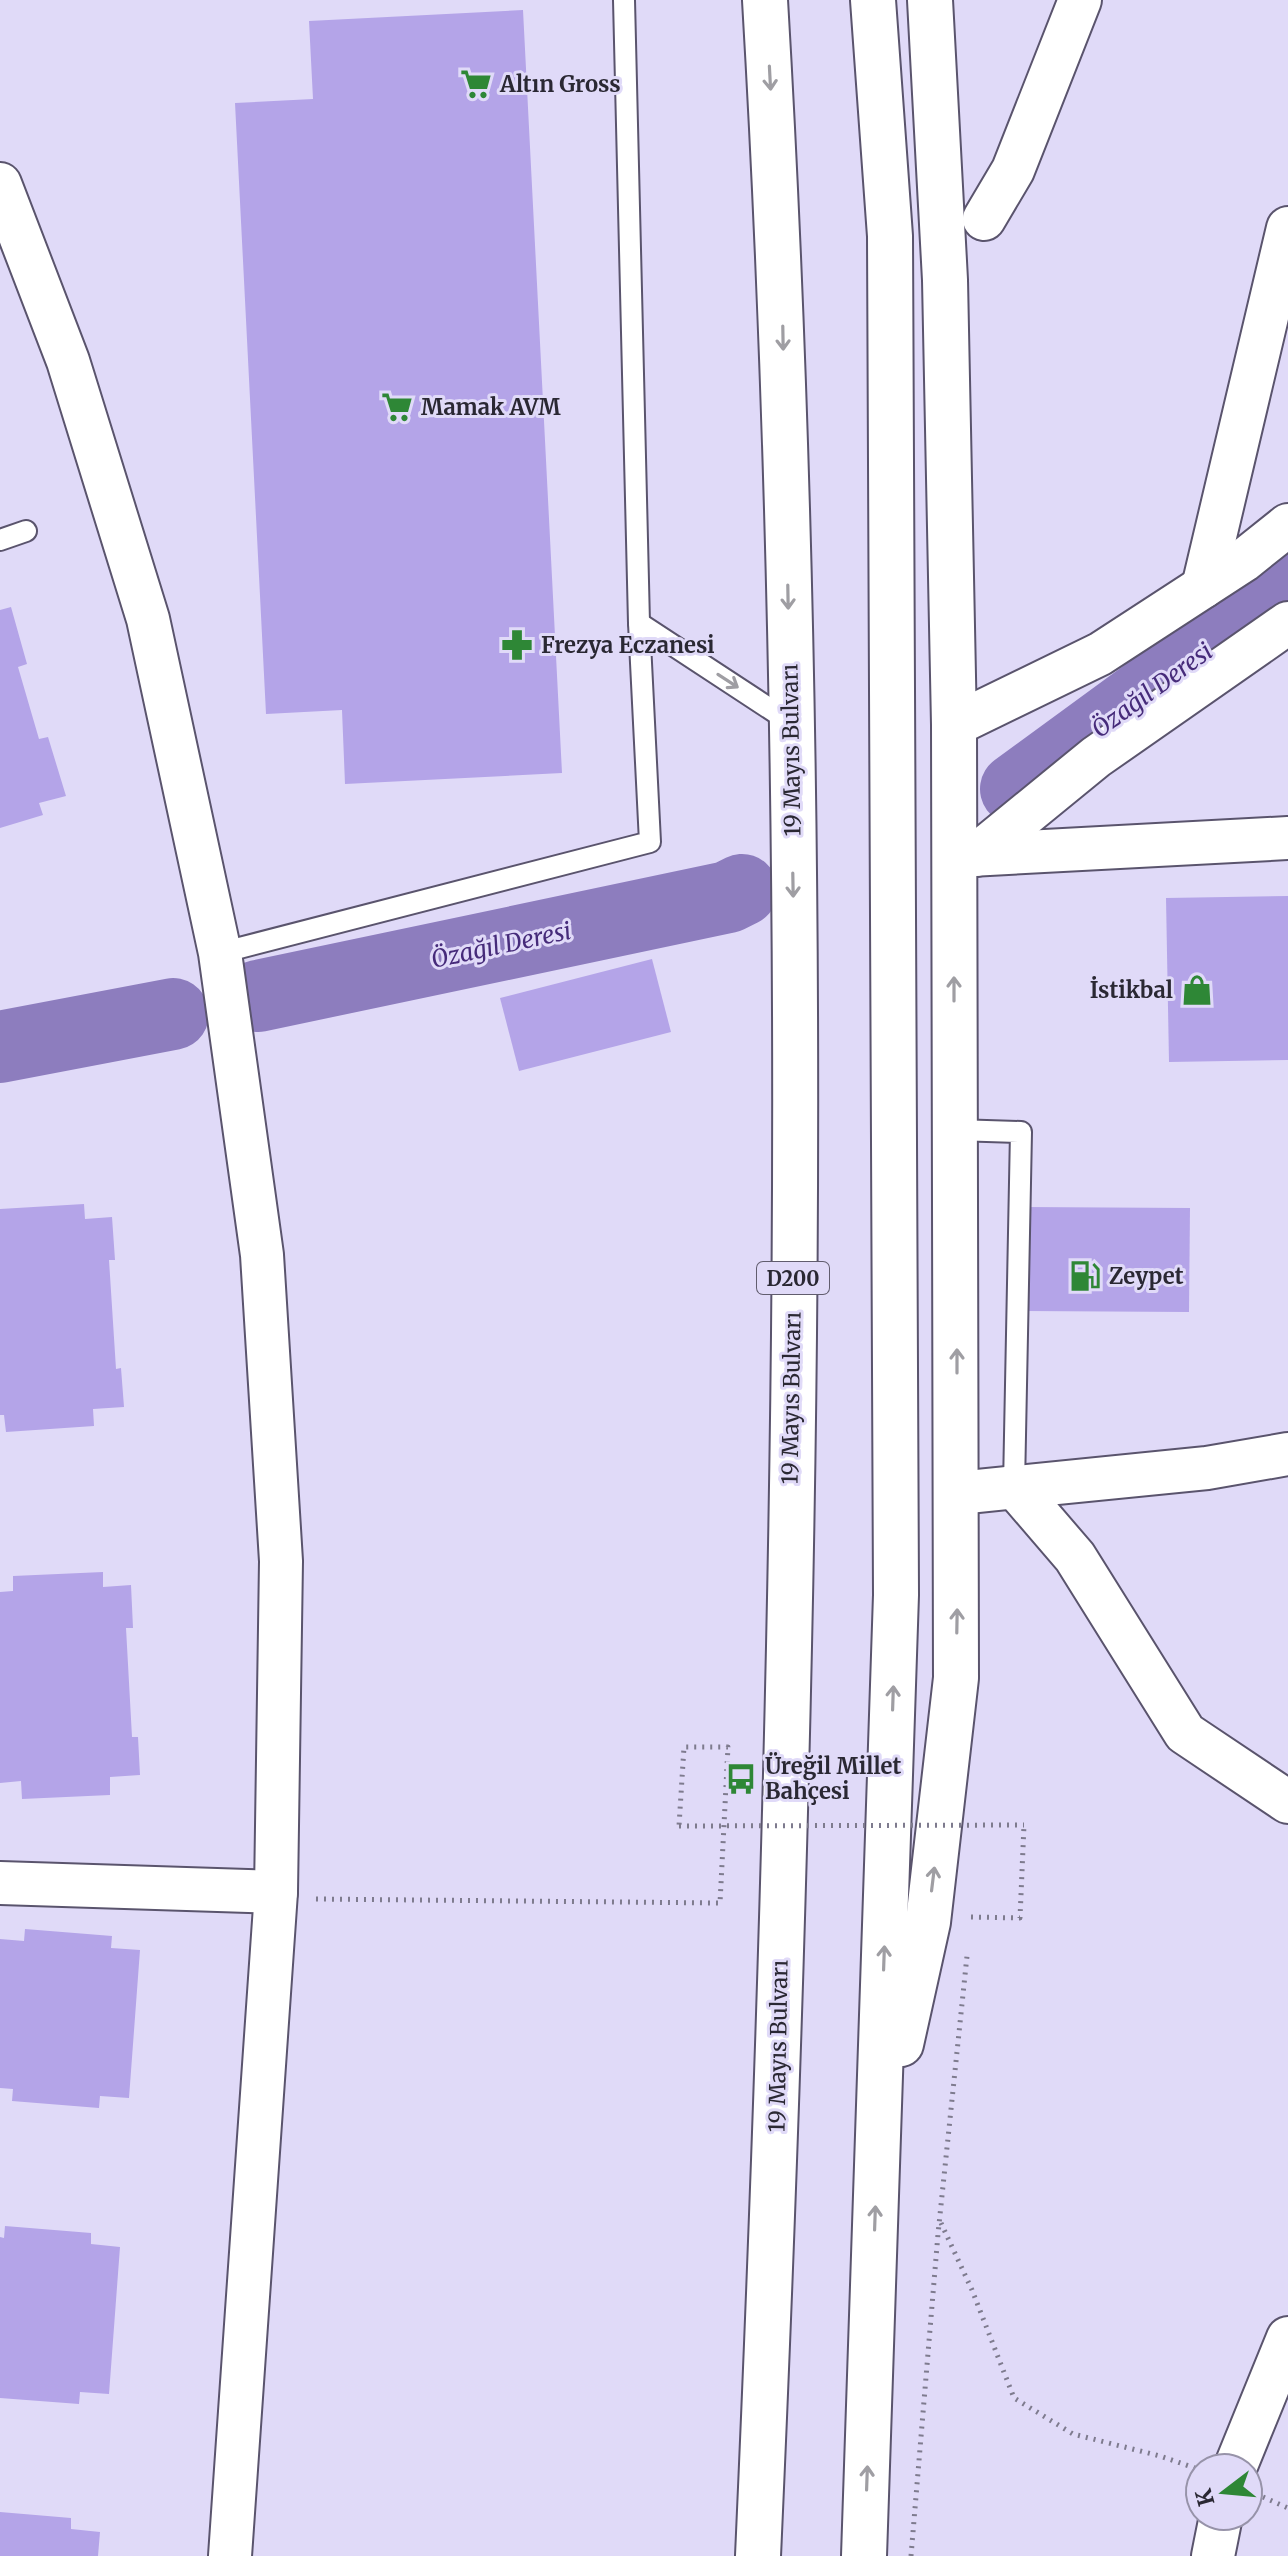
<svg xmlns="http://www.w3.org/2000/svg" width="1288" height="2556" font-family="Merriweather,serif">
<style>
.lines{fill:none;stroke-linecap:round;stroke-linejoin:round}
.river{stroke:#8d7dbe;stroke-width:72}
.building{fill:#b4a4e8}
.service-casing{stroke:#5a546d;stroke-width:24}
.minor-casing{stroke:#5a546d;stroke-width:46}
.trunk-casing{stroke:#5a546d;stroke-width:48}
.path{stroke:#7e7b8e;stroke-width:5;stroke-dasharray:2 6;stroke-linecap:butt}
.service{stroke:#fff;stroke-width:20}
.minor{stroke:#fff;stroke-width:42}
.trunk{stroke:#fff;stroke-width:44}
.path-bridge{stroke:#7e7b8e;stroke-width:5;stroke-dasharray:2 6;stroke-linecap:butt}
.oneway{stroke:#9f9ea3}
.labels{text-anchor:middle;dominant-baseline:central;stroke-width:6;stroke-linejoin:round;paint-order:stroke}
.shield{fill:#e0daf8;stroke:#615d6e;stroke-width:2}
.shield-label{font-size:20px;font-weight:bold;fill:#2a2833}
.poi-label{font-size:22px;font-weight:bold;fill:#2a2833;stroke:#e0daf8;text-anchor:start}
.street-label{font-size:22px;fill:#2a2833;stroke:#e0daf8}
.water-label{font-size:24px;font-style:italic;fill:#462b7a;stroke:#e0daf8}
</style>
<rect width="100%" height="100%" fill="#e0daf8"/>
<g class="lines">
<g class="river">
<path d="M1016,789L1288,590"/>
<path d="M258,996L728,897L742,890"/>
<path d="M0,1047L173,1014"/>
</g>
</g>
<g class="building">
<path d="M523,10L562,773L345,784L342,710L266,714L235,103L313,99L309,21Z"/>
<path d="M11,607L27,664L18,667L39,739L48,737L66,796L39,803L43,815L0,828V610Z"/>
<path d="M1288,896V1060L1169,1062L1166,898Z"/>
<path d="M652,959L671,1032L519,1071L500,998Z"/>
<path d="M84,1204L85,1219L112,1217L115,1260H109L116,1369L121,1368L124,1407L93,1409L94,1426L6,1432L4,1415H0V1209Z"/>
<path d="M1025,1207L1190,1208L1189,1312L1025,1311Z"/>
<path d="M103,1572V1587L131,1585L133,1628H126L132,1737H138L140,1775L110,1777V1795L22,1799L21,1781L0,1783V1592L13,1591V1576Z"/>
<path d="M25,1929L112,1936L111,1948L140,1950L129,2098L100,2096L99,2108L12,2101L13,2089L0,2088V1939L24,1941Z"/>
<path d="M5,2226L91,2233V2244L120,2247L109,2394L80,2392L79,2404L0,2398V2237L4,2238Z"/>
<path d="M0,2512L71,2518V2529L100,2532L98,2556H0Z"/>
</g>
<g class="lines">
<defs>
<g id="service">
<path d="M0,540L26,531"/>
<path d="M639,623L790,722"/>
<path d="M220,953L650,842L639,623L624,0"/>
<path d="M955,1130L1021,1132L1014,1486"/>
</g>
<g id="minor">
<path d="M0,184L68,361L148,619L220,953L262,1255L281,1561L276,1892L230,2556"/>
<path d="M984,219L1013,170L1080,0"/>
<path d="M1203,587L1288,228"/>
<path d="M954,725L1100,654L1243,561L1288,525"/>
<path d="M970,855L1288,838"/>
<path d="M976,855L1096,757L1288,623"/>
<path d="M1014,1486L1075,1557L1185,1733L1288,1802"/>
<path d="M958,1493L1207,1468L1288,1454"/>
<path d="M0,1883L276,1892"/>
<path d="M1235,2468L1288,2338"/>
<path d="M1213,2556L1221,2516"/>
</g>
<g id="trunk">
<path d="M901,2044L928,1922L956,1678L954,725L945,280L930,0"/>
<path d="M758,2556C796,1705 815,851 765,0"/>
<path d="M864,2556L896,1595L890,236L873,0"/>
</g>
</defs>
<use href="#service" class="service-casing"/>
<use href="#minor" class="minor-casing"/>
<use href="#trunk" class="trunk-casing"/>
<g class="path">
<path d="M316,1899L720,1903L728,1747H684L679,1826"/>
<path d="M971,1917L1020,1918L1024,1825"/>
<path d="M941,2223L972,2290L1014,2398L1073,2434L1160,2456L1195,2468"/>
<path d="M1263,2497L1288,2508"/>
<path d="M911,2556L938,2234L967,1956"/>
</g>
<use href="#service" class="service"/>
<use href="#minor" class="minor"/>
<use href="#trunk" class="trunk"/>
<path class="path-bridge" d="M679,1826L1024,1825"/>
</g>
<defs><path id="oneway-shaft" d="M-6 0H5M1.5-3L5.5 0L1.5 3" fill="none" stroke-width="1.6" stroke-linecap="round" stroke-linejoin="round" transform="scale(2)"/></defs>
<g class="oneway">
<use href="#oneway-shaft" transform="translate(770 78) rotate(87)"/>
<use href="#oneway-shaft" transform="translate(783 338) rotate(89)"/>
<use href="#oneway-shaft" transform="translate(788 597) rotate(89)"/>
<use href="#oneway-shaft" transform="translate(728 681) rotate(33)"/>
<use href="#oneway-shaft" transform="translate(793 885) rotate(89)"/>
<use href="#oneway-shaft" transform="translate(954 989) rotate(-90)"/>
<use href="#oneway-shaft" transform="translate(957 1361) rotate(-90)"/>
<use href="#oneway-shaft" transform="translate(957 1621) rotate(-89)"/>
<use href="#oneway-shaft" transform="translate(893 1698) rotate(-88)"/>
<use href="#oneway-shaft" transform="translate(933 1879) rotate(-83)"/>
<use href="#oneway-shaft" transform="translate(884 1958) rotate(-88)"/>
<use href="#oneway-shaft" transform="translate(875 2218) rotate(-88)"/>
<use href="#oneway-shaft" transform="translate(867 2478) rotate(-88)"/>
</g>
<defs>
<symbol id="supermarket-bare" viewBox="-9 -9 18 18"><path d="M-6-5.5h2.5l.6 2H6L4.5 2H-2.5L-4.4-4H-6ZM-1.5 3.2a1.3 1.3 0 1 0 .1 0ZM3 3.2a1.3 1.3 0 1 0 .1 0Z" fill="#2e8736" stroke="#e0daf8" stroke-width="2.5" paint-order="stroke"/></symbol>
<symbol id="pharmacy-bare" viewBox="-9 -9 18 18"><path d="M-2-6h4v4h4v4h-4v4h-4v-4h-4v-4h4Z" fill="#2e8736" stroke="#e0daf8" stroke-width="2.5" paint-order="stroke"/></symbol>
<symbol id="shop-bare" viewBox="-9 -9 18 18"><path d="M-5-2.5h2.3a2.7 3.5 0 0 1 5.4 0H5L5.5 6h-11ZM-1.5-2.5h3a1.5 2.3 0 0 0-3 0Z" fill="#2e8736" stroke="#e0daf8" stroke-width="2.5" paint-order="stroke"/></symbol>
<symbol id="fuel-bare" viewBox="-9 -9 18 18"><path d="M-5.5-6h7V0h2V4h1.3V-2.5L3-4.5l.8-.8L6-3V5H2.5V1h-1V6h-7ZM-4.2-4.7v3.2H.2V-4.7Z" fill="#2e8736" stroke="#e0daf8" stroke-width="2.5" paint-order="stroke"/></symbol>
<symbol id="bus-bare" viewBox="-9 -9 18 18"><path d="M-5-6H5V4H4V6H2V4H-2V6H-4V4H-5ZM-3.5-4V0h7V-4ZM-3.5 1.2v1.5H-2V1.2ZM2 1.2v1.5H3.5V1.2Z" fill="#2e8736" stroke="#e0daf8" stroke-width="2.5" paint-order="stroke"/></symbol>
</defs>
<g fill-rule="evenodd">
<use href="#supermarket-bare" x="454" y="62" width="44" height="44"/>
<use href="#supermarket-bare" x="375" y="385" width="44" height="44"/>
<use href="#pharmacy-bare" x="495" y="623" width="44" height="44"/>
<use href="#shop-bare" x="1175" y="968" width="44" height="44"/>
<use href="#fuel-bare" x="1063" y="1254" width="44" height="44"/>
<use href="#bus-bare" x="719" y="1757" width="44" height="44"/>
</g>
<g class="labels">
<rect class="shield" x="757" y="1262" width="72" height="32" rx="6"/>
<g class="shield-label">
<text x="793" y="1278">D200</text>
</g>
<g class="poi-label">
<text x="500" y="84">Altın Gross</text>
<text x="421" y="407">Mamak AVM</text>
<text x="541" y="645">Frezya Eczanesi</text>
<text x="1173" y="990" text-anchor="end">İstikbal</text>
<text x="1109" y="1276">Zeypet</text>
<text x="765" y="1766">Üreğil Millet<tspan x="765" dy="25">Bahçesi</tspan></text>
</g>
<g class="street-label">
<text transform="translate(791 750) rotate(-91)">19 Mayıs Bulvarı</text>
<text transform="translate(791 1398) rotate(-89)">19 Mayıs Bulvarı</text>
<text transform="translate(778 2046) rotate(-89)">19 Mayıs Bulvarı</text>
</g>
<g class="water-label">
<text transform="translate(1152 690) rotate(-36)">Özağıl Deresi</text>
<text transform="translate(501 945) rotate(-12)">Özağıl Deresi</text>
</g>
</g>
<g transform="translate(1224 2492) rotate(254)"><circle r="38" fill="#e0daf8" stroke="#9793a9" stroke-width="2"/>
<path d="M0-6L14 30L0 20L-14 30Z" fill="#2e8736"/>
<text y="-12" font-size="22" font-weight="bold" text-anchor="middle" fill="#2a2833">K</text>
</g>
</svg>
